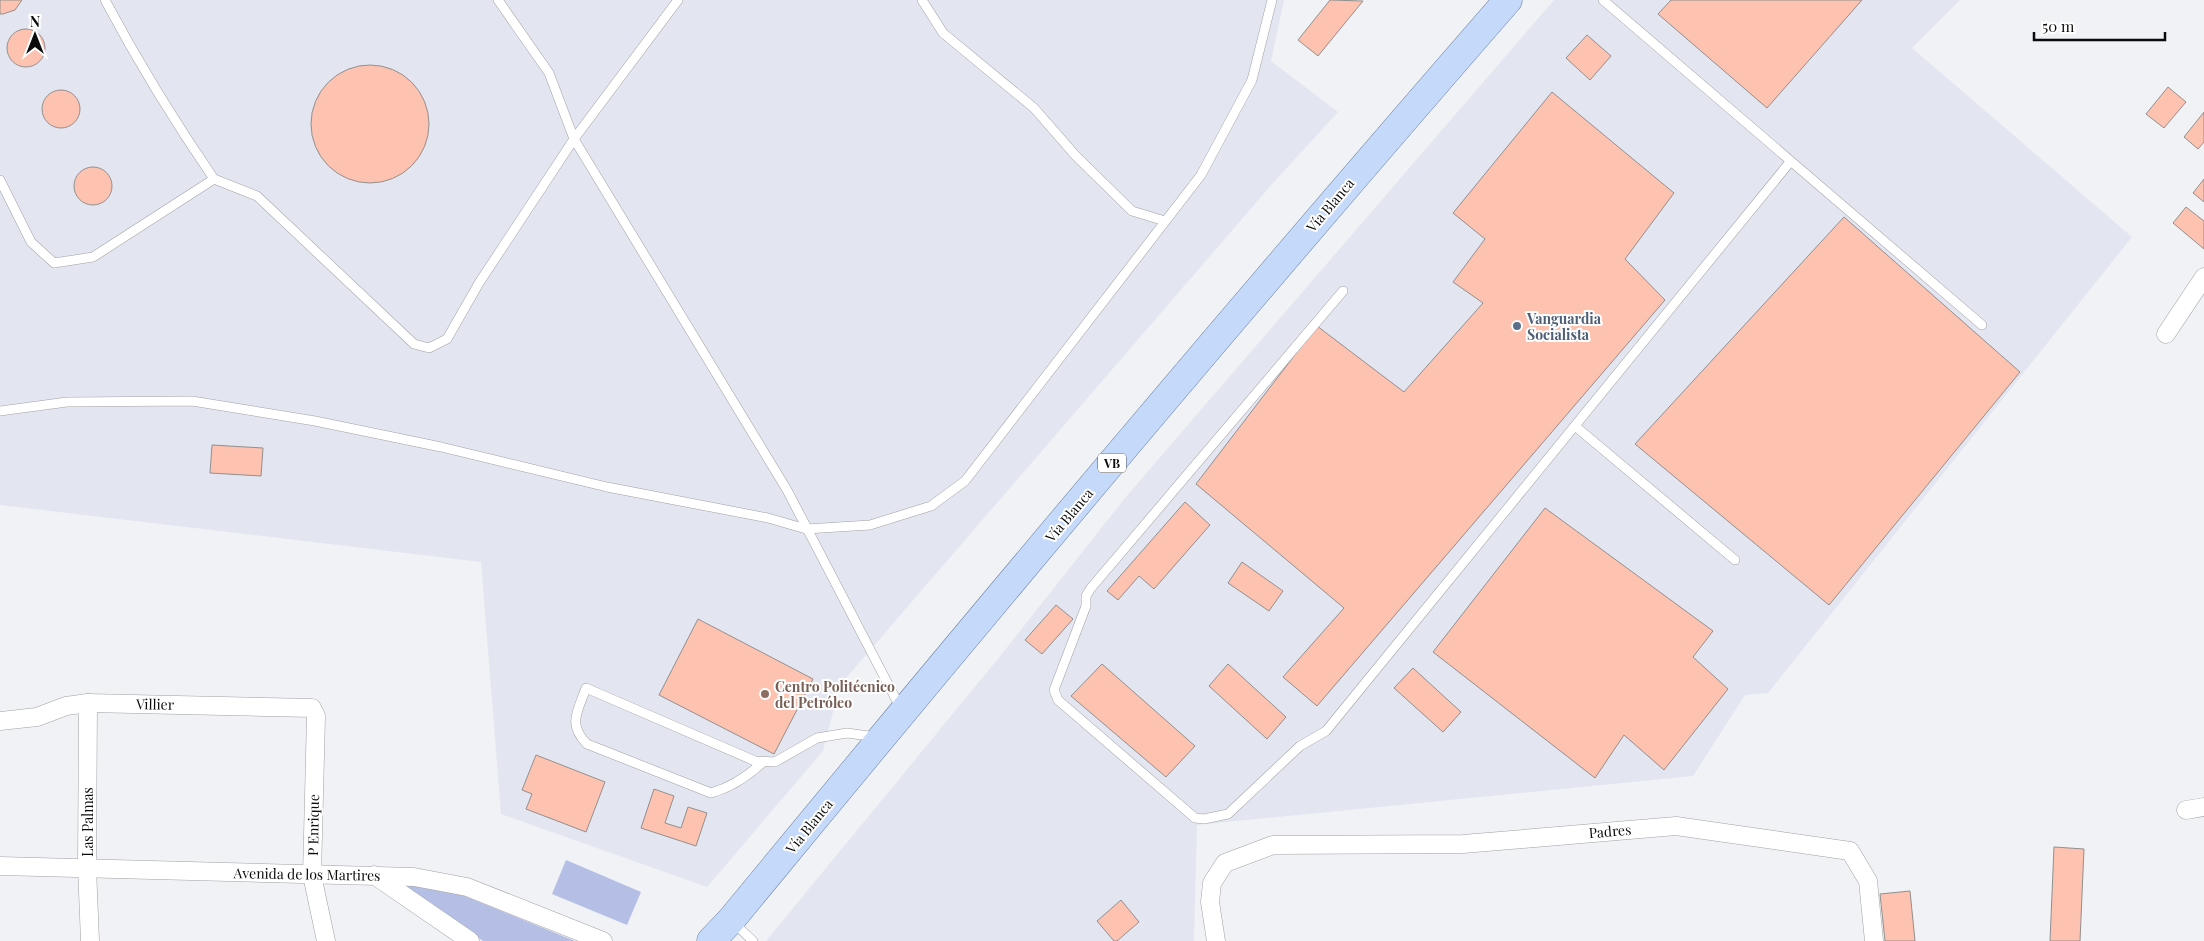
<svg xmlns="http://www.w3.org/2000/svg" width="2204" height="941" font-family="'Playfair Display',serif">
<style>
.built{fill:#e3e6f0}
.green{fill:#b5bfe6}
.building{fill:#fec2b0;stroke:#928f8e}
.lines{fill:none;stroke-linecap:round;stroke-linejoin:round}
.service-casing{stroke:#a0a1a4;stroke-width:10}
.minor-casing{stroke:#a0a1a4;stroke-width:19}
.primary-casing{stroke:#6b82a5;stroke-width:29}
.service{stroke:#fff;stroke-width:9}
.minor{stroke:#fff;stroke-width:18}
.primary{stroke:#c5dafa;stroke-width:28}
.service-dot{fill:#5c6f8a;stroke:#fff;stroke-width:2}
.education-dot{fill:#8d6e63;stroke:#fff;stroke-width:2}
.labels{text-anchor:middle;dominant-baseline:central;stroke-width:4;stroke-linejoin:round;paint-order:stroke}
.shield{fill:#fff;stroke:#545455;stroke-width:1}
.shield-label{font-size:12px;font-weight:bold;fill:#0b0b0c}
.street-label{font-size:14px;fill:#0b0b0c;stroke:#fff}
.service-label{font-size:14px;font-weight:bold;fill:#4e5e75;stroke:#fff;text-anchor:start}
.education-label{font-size:14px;font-weight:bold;fill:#785e54;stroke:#fff;text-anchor:start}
</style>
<rect width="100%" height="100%" fill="#f1f2f5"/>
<g class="built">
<path d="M0,0H1284L1271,61L1338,112L1273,183L840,685L823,751L707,887L501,814L481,562L0,505Z"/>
<path d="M1554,0H1960L1912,48L2132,237L1768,693L1745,695L1693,776L1197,825L1194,941H766L997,660L1125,498Z"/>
</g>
<g class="green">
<path d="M566,860L641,892L627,925L552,894Z"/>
<path d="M392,881L452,891L575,941H483Z"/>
</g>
<g class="building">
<path d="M0,0H22L15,10L3,14H0Z"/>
<path d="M1330,0L1363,1L1318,56L1298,40Z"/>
<path d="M1671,0H1862L1767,108L1658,14Z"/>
<circle cx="26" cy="48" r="19"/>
<path d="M1587,35L1611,56L1590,80L1566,58Z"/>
<circle cx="370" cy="124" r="59"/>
<path d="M2168,87L2186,102L2164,128L2146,114Z"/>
<circle cx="61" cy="109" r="19"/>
<path d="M1552,92L1674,193L1625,259L1665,300L1317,706L1283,677L1344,608L1196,484L1317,326L1404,392L1483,303L1453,282L1485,239L1453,213Z"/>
<path d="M2204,112V142L2198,149L2184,137Z"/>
<circle cx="93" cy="186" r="19"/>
<path d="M2204,179V202L2193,193Z"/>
<path d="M2186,207L2204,221V249L2173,223Z"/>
<path d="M1844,217L2020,372L1829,605L1635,444Z"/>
<path d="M212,445L263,448L261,476L210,473Z"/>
<path d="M1185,502L1210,525L1154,589L1139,576L1118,600L1107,591Z"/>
<path d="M1545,508L1713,631L1693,657L1728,689L1664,770L1624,735L1595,778L1433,652Z"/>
<path d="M1242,562L1283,591L1269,611L1228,583Z"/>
<path d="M1056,605L1073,619L1042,654L1025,640Z"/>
<path d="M698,619L813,679L774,754L659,695Z"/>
<path d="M1102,664L1195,746L1166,777L1071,696Z"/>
<path d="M1228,664L1286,717L1267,739L1209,686Z"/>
<path d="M1413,668L1461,712L1443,732L1394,688Z"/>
<path d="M536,755L605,782L586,832L526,809L532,794L522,790Z"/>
<path d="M654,789L674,796L665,823L681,828L688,807L707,813L696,846L641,828Z"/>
<path d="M2054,847L2084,849L2080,941H2050Z"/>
<path d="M1910,891L1915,941H1885L1880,894Z"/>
<path d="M1121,900L1139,922L1117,941H1114L1097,921Z"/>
</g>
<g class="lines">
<defs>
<g id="service">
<path d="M498,0L549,73L574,139L787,490L901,709"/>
<path d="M922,0L943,33L1034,108L1075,155L1132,211L1165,221"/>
<path d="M1603,0L1982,325"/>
<path d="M214,179L257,196L414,344L429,348L447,339L479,283L574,139L678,0"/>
<path d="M0,180L31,242L54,263L93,257L214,179C174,121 138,62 105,0"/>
<path d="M1343,291L1091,588L1086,596V606L1054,690L1058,700L1195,818L1204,819L1228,814L1300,746L1326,731L1790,162"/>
<path d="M0,411L67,402L192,401L315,421L441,447L607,487L768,518L806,529L870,525L931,506L965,481L1201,175L1252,80L1272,0"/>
<path d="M1575,426L1735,560"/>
<path d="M763,762C747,777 732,787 711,793L587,744C567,724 578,711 586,688L755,761L775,762L817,738L847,733L876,737"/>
<path d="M733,922L753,941"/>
</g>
<g id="minor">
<path d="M2166,334L2204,277"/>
<path d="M88,703L87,867L90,941"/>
<path d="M0,721L37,717L66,706L88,703L312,708L316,716L312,875L326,941"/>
<path d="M2186,810L2204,807"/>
<path d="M0,866L414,877L467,887L603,941"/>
<path d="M374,875L470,941"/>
<path d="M1216,941L1210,902L1212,883L1225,863L1273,845L1463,844L1676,826L1850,851L1868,881L1874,941"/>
</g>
<path id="primary" d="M711,941L731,920C986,610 1244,303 1508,0"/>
</defs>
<use href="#service" class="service-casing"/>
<use href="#minor" class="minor-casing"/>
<use href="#primary" class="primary-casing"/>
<use href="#service" class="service"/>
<use href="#minor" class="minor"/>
<use href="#primary" class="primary"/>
</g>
<circle class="service-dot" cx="1517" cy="326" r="5"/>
<circle class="education-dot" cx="765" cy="694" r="5"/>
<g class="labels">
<rect class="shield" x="1098" y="453.5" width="28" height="19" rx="4"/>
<g class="shield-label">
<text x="1112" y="463">VB</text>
</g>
<g class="street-label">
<text transform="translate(1330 205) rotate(-50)">Vía Blanca</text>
<text transform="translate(1069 515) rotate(-50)">Vía Blanca</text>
<text transform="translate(155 704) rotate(1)">Villier</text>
<text transform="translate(87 822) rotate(-90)">Las Palmas</text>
<text transform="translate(313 825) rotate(-89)">P Enrique</text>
<text transform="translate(809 826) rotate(-51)">Vía Blanca</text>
<text transform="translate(1610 831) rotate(-5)">Padres</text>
<text transform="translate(307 874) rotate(1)">Avenida de los Martires</text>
</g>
<g class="service-label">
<text x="1527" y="318">Vanguardia<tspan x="1527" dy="16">Socialista</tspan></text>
</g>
<g class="education-label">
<text x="775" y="686">Centro Politécnico<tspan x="775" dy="16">del Petróleo</tspan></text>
</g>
</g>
<g transform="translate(35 35)" stroke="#ffffff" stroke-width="4" paint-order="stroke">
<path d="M0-4L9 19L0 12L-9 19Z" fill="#0b0b0c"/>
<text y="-8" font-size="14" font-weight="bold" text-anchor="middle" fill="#0b0b0c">N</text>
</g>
<path d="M2034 32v8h131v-8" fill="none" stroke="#0b0b0c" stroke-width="2.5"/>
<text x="2042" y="32" font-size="15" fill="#0b0b0c" stroke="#ffffff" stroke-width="4" paint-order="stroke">50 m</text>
</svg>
